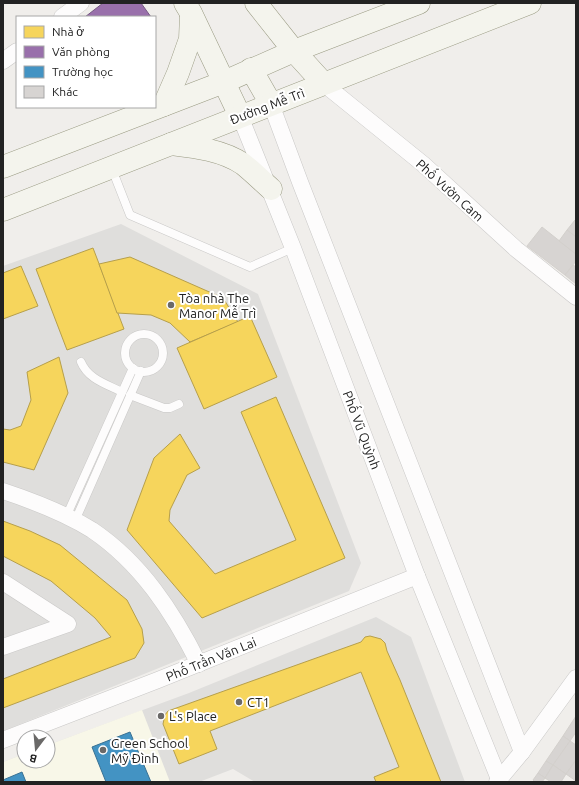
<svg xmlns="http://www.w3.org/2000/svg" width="579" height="785" font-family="Ubuntu,sans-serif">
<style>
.residential{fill:#dfdedc}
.education{fill:#f8f7e8}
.homes{fill:#f6d55c;stroke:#b69f4b}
.offices{fill:#9970ab;stroke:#755982}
.schools{fill:#4393c3;stroke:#397193}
.building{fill:#d7d4d2;stroke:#d3d0cc}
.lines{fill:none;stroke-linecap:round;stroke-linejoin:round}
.lane-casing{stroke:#c9c8c7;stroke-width:9}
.street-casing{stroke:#c9c8c7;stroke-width:17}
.secondary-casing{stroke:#999a82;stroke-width:23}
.lane{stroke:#fdfcfc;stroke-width:8}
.street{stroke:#fdfcfc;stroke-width:16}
.secondary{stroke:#f4f4ed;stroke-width:22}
.poi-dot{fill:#6a6968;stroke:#fff;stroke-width:1.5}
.labels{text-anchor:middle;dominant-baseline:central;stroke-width:4;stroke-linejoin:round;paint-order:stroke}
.street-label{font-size:13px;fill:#222;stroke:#fff}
.poi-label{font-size:13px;fill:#222;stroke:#fff;text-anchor:start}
</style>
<rect width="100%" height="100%" fill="#f0eeeb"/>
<g class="residential">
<path d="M121,224L258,294L361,563L349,591L3,731V266Z"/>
<path d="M376,617L411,637L465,782H255L233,769L199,782H3V762L24,754V761H48V745L189,693Z"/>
</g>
<path class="education" d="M142,710L170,782H3V762L24,754V761H48V745Z"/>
<g class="homes">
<path d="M93,248L124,329L67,350L36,269Z"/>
<path d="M130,257L223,298L238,322L190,342L170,323L151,315L117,313L99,264Z"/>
<path d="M21,266L38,306L3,319V273Z"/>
<path d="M250,316L277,377L204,409L177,348Z"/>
<path d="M59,357L68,393L34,470L3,462V429L10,430L21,426L31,400L27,372Z"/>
<path d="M276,397L345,558L202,618L127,530L154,458L180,434L200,468L187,475L170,510L169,521L215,574L296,540L241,412Z"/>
<path d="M3,521L30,531L60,545L127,600L142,629L144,643L135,658L3,708V679L111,637L95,618L51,581L3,556Z"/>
<path d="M370,636L381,639L385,643L387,651L400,680L441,782H376L374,777L399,767L361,672L210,731L217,749L179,764L163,724L165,715L168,711L361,642L365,637Z"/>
</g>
<path class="offices" d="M103,3H141L151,17H85Z"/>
<g class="schools">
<path d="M130,732L151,782H106L92,747Z"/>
<path d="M22,772L26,782H3V780Z"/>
</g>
<g class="building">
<path d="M575,220L576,221V237L567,230Z"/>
<path d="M542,227L576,254V261L565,275L527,246Z"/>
<path d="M567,230L576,237V254L559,241Z"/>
<path d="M573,265L576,267V284L565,275Z"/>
<path d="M576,716V732L570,741L563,736Z"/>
<path d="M563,736L570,741L553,765L546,761Z"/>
<path d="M570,741L576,745V760L566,774L553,765Z"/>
<path d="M576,760V781L566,774Z"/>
<path d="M546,761L553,765L545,778L538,773Z"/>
<path d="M553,765L566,774L561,782H551L545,778Z"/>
<path d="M538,773L545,778L542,782H535L533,780Z"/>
</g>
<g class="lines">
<defs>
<g id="lane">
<path d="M112,169L130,215L250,267L293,248"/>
<circle cx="144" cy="353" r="19"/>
<path d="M81,362C88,379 106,384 122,392"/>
<path d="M130,395L164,408H170L179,404"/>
<path d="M66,517L133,368"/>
<path d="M75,521L141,371"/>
</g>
<g id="street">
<path d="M62,17L81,3"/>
<path d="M3,61L17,51"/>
<path d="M324,84L423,164L516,249L576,297"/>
<path d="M271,104L300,182L522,752"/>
<path d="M240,116L293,248L417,576L499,779"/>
<path d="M3,491C30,500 68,515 92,530C141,563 173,612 199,664"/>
<path d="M3,582L68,624L3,647"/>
<path d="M3,740L158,680L417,576"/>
<path d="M497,782L522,752L576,678"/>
</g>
<g id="secondary">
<path d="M185,3L191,13L240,116"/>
<path d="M256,3L294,51L324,84"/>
<path d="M251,69L271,104"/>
<path d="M164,105L178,73L190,39L191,14"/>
<path d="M171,144C195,147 222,150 243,164C253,172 262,181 271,189"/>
<path d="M3,167L224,82L294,51L419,3"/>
<path d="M3,210L530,3"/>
</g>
</defs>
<use href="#lane" class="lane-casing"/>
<use href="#street" class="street-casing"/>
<use href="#secondary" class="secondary-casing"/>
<use href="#lane" class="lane"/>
<use href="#street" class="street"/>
<use href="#secondary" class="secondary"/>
</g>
<g class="poi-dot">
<circle cx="171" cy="305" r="4"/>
<circle cx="239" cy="702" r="4"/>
<circle cx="161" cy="716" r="4"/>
<circle cx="103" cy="750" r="4"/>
</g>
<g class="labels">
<g class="street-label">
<text transform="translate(267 106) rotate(-21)">Đường Mễ Trì</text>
<text transform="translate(450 190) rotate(42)">Phố Vườn Cam</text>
<text transform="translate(362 430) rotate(69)">Phố Vũ Quỳnh</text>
<text transform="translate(211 659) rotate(-22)">Phố Trần Văn Lai</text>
</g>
<g class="poi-label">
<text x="179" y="298">Tòa nhà The<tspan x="179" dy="15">Manor Mễ Trì</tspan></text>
<text x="247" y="702">CT1</text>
<text x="169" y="716">L's Place</text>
<text x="111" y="743">Green School<tspan x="111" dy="15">Mỹ Đình</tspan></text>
</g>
</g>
<rect width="579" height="785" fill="none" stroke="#222222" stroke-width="8"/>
<rect x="16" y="16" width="140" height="92" fill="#ffffff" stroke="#a7a7a7"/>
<rect x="24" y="26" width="20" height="12" fill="#f6d55c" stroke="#a7a7a7"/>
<text x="52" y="36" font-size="12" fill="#222222">Nhà ở</text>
<rect x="24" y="46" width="20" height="12" fill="#9970ab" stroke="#a7a7a7"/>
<text x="52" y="56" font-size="12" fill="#222222">Văn phòng</text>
<rect x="24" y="66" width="20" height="12" fill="#4393c3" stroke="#a7a7a7"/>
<text x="52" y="76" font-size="12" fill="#222222">Trường học</text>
<rect x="24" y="86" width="20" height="12" fill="#d7d4d2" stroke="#a7a7a7"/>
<text x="52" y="96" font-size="12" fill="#222222">Khác</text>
<g transform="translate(36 749) rotate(196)"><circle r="19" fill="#ffffff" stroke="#a7a7a7"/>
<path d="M0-3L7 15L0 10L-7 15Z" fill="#6a6968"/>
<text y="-6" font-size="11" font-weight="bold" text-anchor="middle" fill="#222222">B</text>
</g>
</svg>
